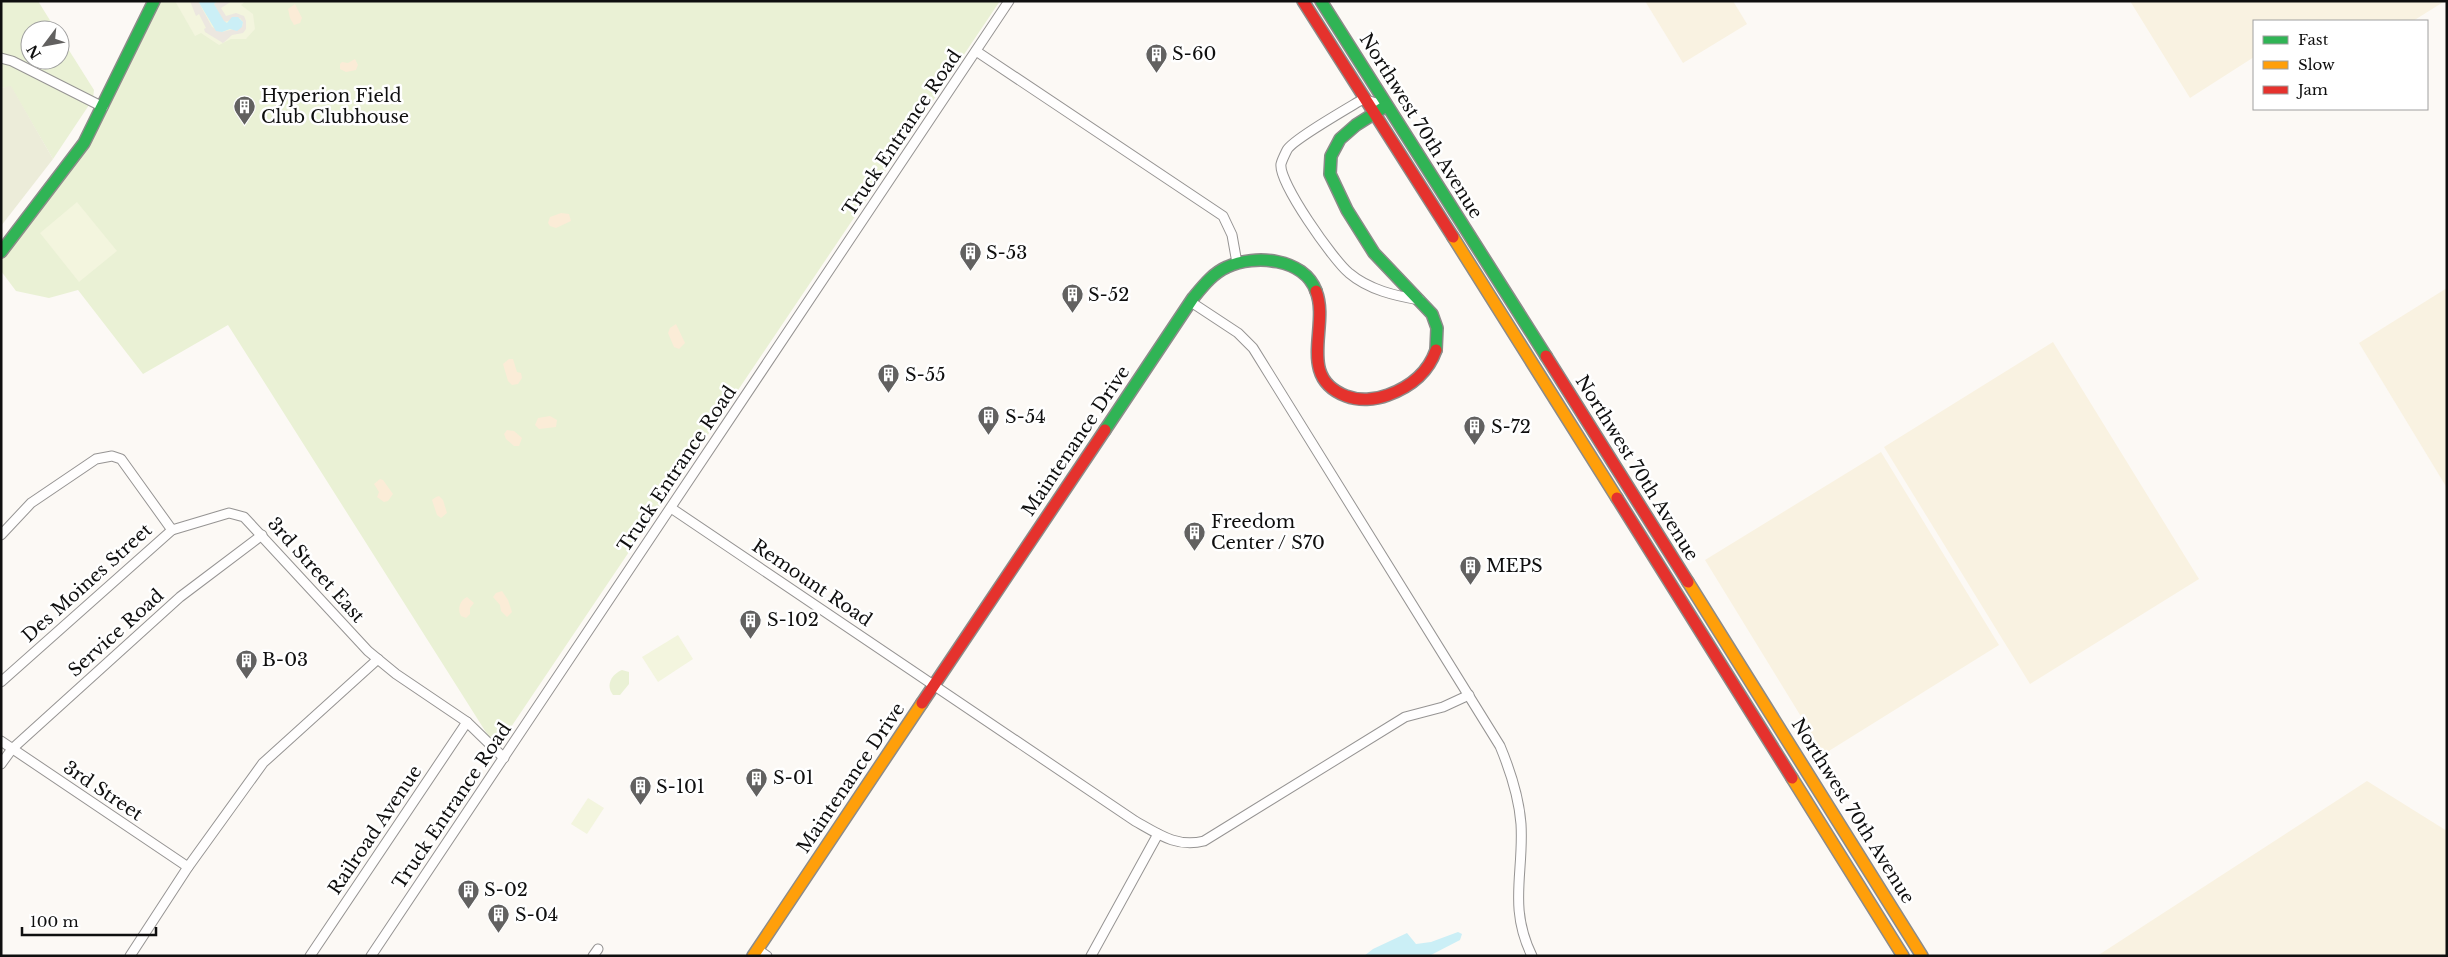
<svg xmlns="http://www.w3.org/2000/svg" width="2448" height="957" font-family="'Libre Baskerville',serif">
<style>
.farmland{fill:#f9f2e1}
.green{fill:#eaf1d5}
.sand{fill:#fbecd7}
.cemetery{fill:#ececd9}
.pitch{fill:#f3f5de}
.plaza{fill:#ece7e0}
.water{fill:#cbeff6}
.lines{fill:none;stroke-linecap:round;stroke-linejoin:round}
.street-casing{stroke:#969493;stroke-width:11}
.fast-casing{stroke:#8c8b89;stroke-width:14}
.slow-casing{stroke:#8c8b89;stroke-width:14}
.jam-casing{stroke:#8c8b89;stroke-width:14}
.street{stroke:#fffefe;stroke-width:9}
.fast{stroke:#30b455;stroke-width:11}
.slow{stroke:#ff9f0a;stroke-width:11}
.jam{stroke:#e5322d;stroke-width:11}
.labels{text-anchor:middle;dominant-baseline:central;stroke-width:5;stroke-linejoin:round;paint-order:stroke}
.poi-label{font-size:18px;fill:#0f0f0f;stroke:#fff;text-anchor:start}
.street-label{font-size:18px;fill:#0f0f0f;stroke:#fff}
</style>
<rect width="100%" height="100%" fill="#fcf9f5"/>
<g class="farmland">
<path d="M1645,1H1733L1747,24L1683,63Z"/>
<path d="M2130,1H2445L2413,21H2254V57L2190,98Z"/>
<path d="M2447,288V488L2359,343Z"/>
<path d="M2053,342L2199,579L2030,684L1884,447Z"/>
<path d="M1881,452L1999,645L1824,754L1705,560Z"/>
<path d="M2367,781L2447,831V956H2097Z"/>
</g>
<g class="green">
<path d="M1,1H38L56,30H30V60H60V36L94,90L93,99L53,159L11,87L1,88Z"/>
<path d="M157,1H1000L503,739L489,737L228,325L143,374L78,290L49,298L16,291L1,271V257L64,179Z"/>
<path d="M622,670L629,672V684L620,695H613C605,685 612,674 622,670Z"/>
</g>
<g class="sand">
<path d="M295,4L302,18L300,23L294,25L290,18L288,9Z"/>
<path d="M355,59L358,65L356,70L346,72L340,69V64L342,62L348,63Z"/>
<path d="M561,213L569,214L571,221L556,228L550,226L548,223L550,217Z"/>
<path d="M676,324L685,343L679,349L674,347L668,333L670,328Z"/>
<path d="M509,359H513L517,372L521,373L522,378L518,384L512,385L508,381L503,364Z"/>
<path d="M550,416L557,420L556,427L539,429L535,425L538,418Z"/>
<path d="M507,430L514,431L522,438L519,446H514L506,439L504,434Z"/>
<path d="M380,479L383,480L393,494L388,501L384,502L377,497L379,492L374,484Z"/>
<path d="M436,497L439,496L443,500L447,513L441,518L437,515L432,500Z"/>
<path d="M502,591L508,600L512,612L507,617L501,611L500,605L493,597L496,593Z"/>
<path d="M467,597L474,603L470,608V614L466,618L461,616C457,609 460,600 467,597Z"/>
</g>
<path class="cemetery" d="M11,86L53,159L1,226V88Z"/>
<g class="pitch">
<path d="M175,1H246L241,5L253,14L255,29L246,39H231L219,45L201,33L195,36Z"/>
<path d="M77,202L117,251L79,282L40,233Z"/>
<path d="M678,635L693,659L658,682L642,657Z"/>
<path d="M588,798L604,808L587,834L571,824Z"/>
</g>
<path class="plaza" d="M190,1H198L212,27L222,32L242,27L243,22L240,18L224,22L214,4L217,1H232L221,8L226,16L236,13L244,16L246,21V29L243,33L232,35L223,43L205,32L204,29L206,28L199,14L196,16Z"/>
<g class="water">
<path d="M198,1H217L214,4L224,21L227,23L232,17H238L243,22L242,27L237,31L230,29L222,32L216,31Z"/>
<path d="M1458,932L1462,934L1460,940L1429,956H1364L1373,949L1407,933L1416,944L1431,942Z"/>
</g>
<g class="lines">
<defs>
<g id="street">
<path d="M976,51L1223,216L1232,235L1237,263"/>
<path d="M1,58L12,61L103,107"/>
<path d="M1386,106L1363,99C1350,107 1292,140 1287,150C1285,154 1282,160 1281,164C1278,182 1334,261 1349,273C1369,290 1396,296 1420,300"/>
<path d="M1191,302L1238,333L1253,348L1500,746C1510,770 1519,797 1521,824C1524,873 1508,907 1532,956"/>
<path d="M671,508L1135,821C1158,834 1177,848 1204,841L1405,717L1443,707L1469,695"/>
<path d="M1,535L31,503L96,459L112,456L121,459L172,530L229,513L244,517L368,651L396,674L467,722L504,758"/>
<path d="M1,682L172,530"/>
<path d="M1,741L188,867"/>
<path d="M1,764L12,749L180,597L262,535"/>
<path d="M757,949L767,956"/>
<path d="M130,956L188,867L263,763L378,659"/>
<path d="M310,956L467,722"/>
<path d="M371,956L1009,1"/>
<path d="M593,956L598,949"/>
<path d="M1091,956L1158,834"/>
</g>
<g id="fast">
<path d="M1321,1L1546,356"/>
<path d="M1386,106L1356,125L1340,139L1331,156L1330,174L1347,210L1374,253L1432,314L1437,328L1436,350"/>
<path d="M1,252L84,143L154,1"/>
<path d="M1105,430L1193,298C1203,286 1213,273 1227,267C1255,254 1304,258 1316,291"/>
</g>
<g id="slow">
<path d="M1453,237L1617,498"/>
<path d="M1688,582L1922,956"/>
<path d="M1792,778L1903,956"/>
<path d="M753,956L922,703"/>
</g>
<g id="jam">
<path d="M1303,1L1453,237"/>
<path d="M1316,291C1330,326 1296,377 1346,396C1359,401 1375,400 1388,395C1410,387 1428,373 1436,350"/>
<path d="M1546,356L1688,582"/>
<path d="M1617,498L1792,778"/>
<path d="M922,703L1105,430"/>
</g>
</defs>
<use href="#street" class="street-casing"/>
<use href="#fast" class="fast-casing"/>
<use href="#slow" class="slow-casing"/>
<use href="#jam" class="jam-casing"/>
<use href="#street" class="street"/>
<use href="#fast" class="fast"/>
<use href="#slow" class="slow"/>
<use href="#jam" class="jam"/>
</g>
<defs>
<symbol id="building-pin" viewBox="-11 -11 22 30"><path d="M0 17L-7.5 6A9.5 9.5 0 1 1 7.5 6Z" fill="#626160" stroke="#fff"/><path d="M-4-6H4V6H1V3H-1V6H-4ZM-2.5-4.3h1.7v1.8h-1.7ZM.8-4.3h1.7v1.8H.8ZM-2.5-1h1.7V.8h-1.7ZM.8-1h1.7V.8H.8Z" fill="#fff"/></symbol>
</defs>
<g fill-rule="evenodd">
<use href="#building-pin" x="1144" y="42" width="25" height="34"/>
<use href="#building-pin" x="232" y="94" width="25" height="34"/>
<use href="#building-pin" x="958" y="240" width="25" height="34"/>
<use href="#building-pin" x="1060" y="282" width="25" height="34"/>
<use href="#building-pin" x="876" y="362" width="25" height="34"/>
<use href="#building-pin" x="976" y="404" width="25" height="34"/>
<use href="#building-pin" x="1462" y="414" width="25" height="34"/>
<use href="#building-pin" x="1182" y="520" width="25" height="34"/>
<use href="#building-pin" x="1458" y="554" width="25" height="34"/>
<use href="#building-pin" x="738" y="608" width="25" height="34"/>
<use href="#building-pin" x="234" y="648" width="25" height="34"/>
<use href="#building-pin" x="744" y="766" width="25" height="34"/>
<use href="#building-pin" x="628" y="774" width="25" height="34"/>
<use href="#building-pin" x="456" y="878" width="25" height="34"/>
<use href="#building-pin" x="486" y="902" width="25" height="34"/>
</g>
<g class="labels">
<g class="poi-label">
<text x="1172" y="54">S-60</text>
<text x="261" y="96">Hyperion Field<tspan x="261" dy="21">Club Clubhouse</tspan></text>
<text x="986" y="253">S-53</text>
<text x="1088" y="295">S-52</text>
<text x="905" y="375">S-55</text>
<text x="1005" y="417">S-54</text>
<text x="1491" y="427">S-72</text>
<text x="1211" y="522">Freedom<tspan x="1211" dy="21">Center / S70</tspan></text>
<text x="1486" y="566">MEPS</text>
<text x="767" y="620">S-102</text>
<text x="262" y="660">B-03</text>
<text x="773" y="778">S-01</text>
<text x="656" y="787">S-101</text>
<text x="484" y="890">S-02</text>
<text x="515" y="915">S-04</text>
</g>
<g class="street-label">
<text transform="translate(1421 126) rotate(58)">Northwest 70th Avenue</text>
<text transform="translate(902 133) rotate(-56)">Truck Entrance Road</text>
<text transform="translate(1076 441) rotate(-56)">Maintenance Drive</text>
<text transform="translate(1637 468) rotate(58)">Northwest 70th Avenue</text>
<text transform="translate(677 469) rotate(-56)">Truck Entrance Road</text>
<text transform="translate(316 570) rotate(48)">3rd Street East</text>
<text transform="translate(87 583) rotate(-42)">Des Moines Street</text>
<text transform="translate(812 583) rotate(34)">Remount Road</text>
<text transform="translate(116 633) rotate(-42)">Service Road</text>
<text transform="translate(851 778) rotate(-56)">Maintenance Drive</text>
<text transform="translate(103 791) rotate(34)">3rd Street</text>
<text transform="translate(452 806) rotate(-56)">Truck Entrance Road</text>
<text transform="translate(1853 811) rotate(58)">Northwest 70th Avenue</text>
<text transform="translate(375 830) rotate(-56)">Railroad Avenue</text>
</g>
</g>
<rect width="2448" height="957" fill="none" stroke="#0f0f0f" stroke-width="5"/>
<rect x="2253" y="20" width="175" height="90" fill="#ffffff" stroke="#9f9f9f"/>
<rect x="2263" y="36" width="25" height="8" fill="#30b455" stroke="#9f9f9f"/>
<text x="2298" y="45" font-size="15" fill="#0f0f0f">Fast</text>
<rect x="2263" y="61" width="25" height="8" fill="#ff9f0a" stroke="#9f9f9f"/>
<text x="2298" y="70" font-size="15" fill="#0f0f0f">Slow</text>
<rect x="2263" y="86" width="25" height="8" fill="#e5322d" stroke="#9f9f9f"/>
<text x="2298" y="95" font-size="15" fill="#0f0f0f">Jam</text>
<g transform="translate(45 45) rotate(238)"><circle r="24" fill="#ffffff" stroke="#9f9f9f"/>
<path d="M0-4L9 19L0 12L-9 19Z" fill="#626160"/>
<text y="-8" font-size="14" font-weight="bold" text-anchor="middle" fill="#0f0f0f">N</text>
</g>
<path d="M22 927v8h134v-8" fill="none" stroke="#0f0f0f" stroke-width="2.5"/>
<text x="30" y="927" font-size="15" fill="#0f0f0f" stroke="#ffffff" stroke-width="4" paint-order="stroke">100 m</text>
</svg>
